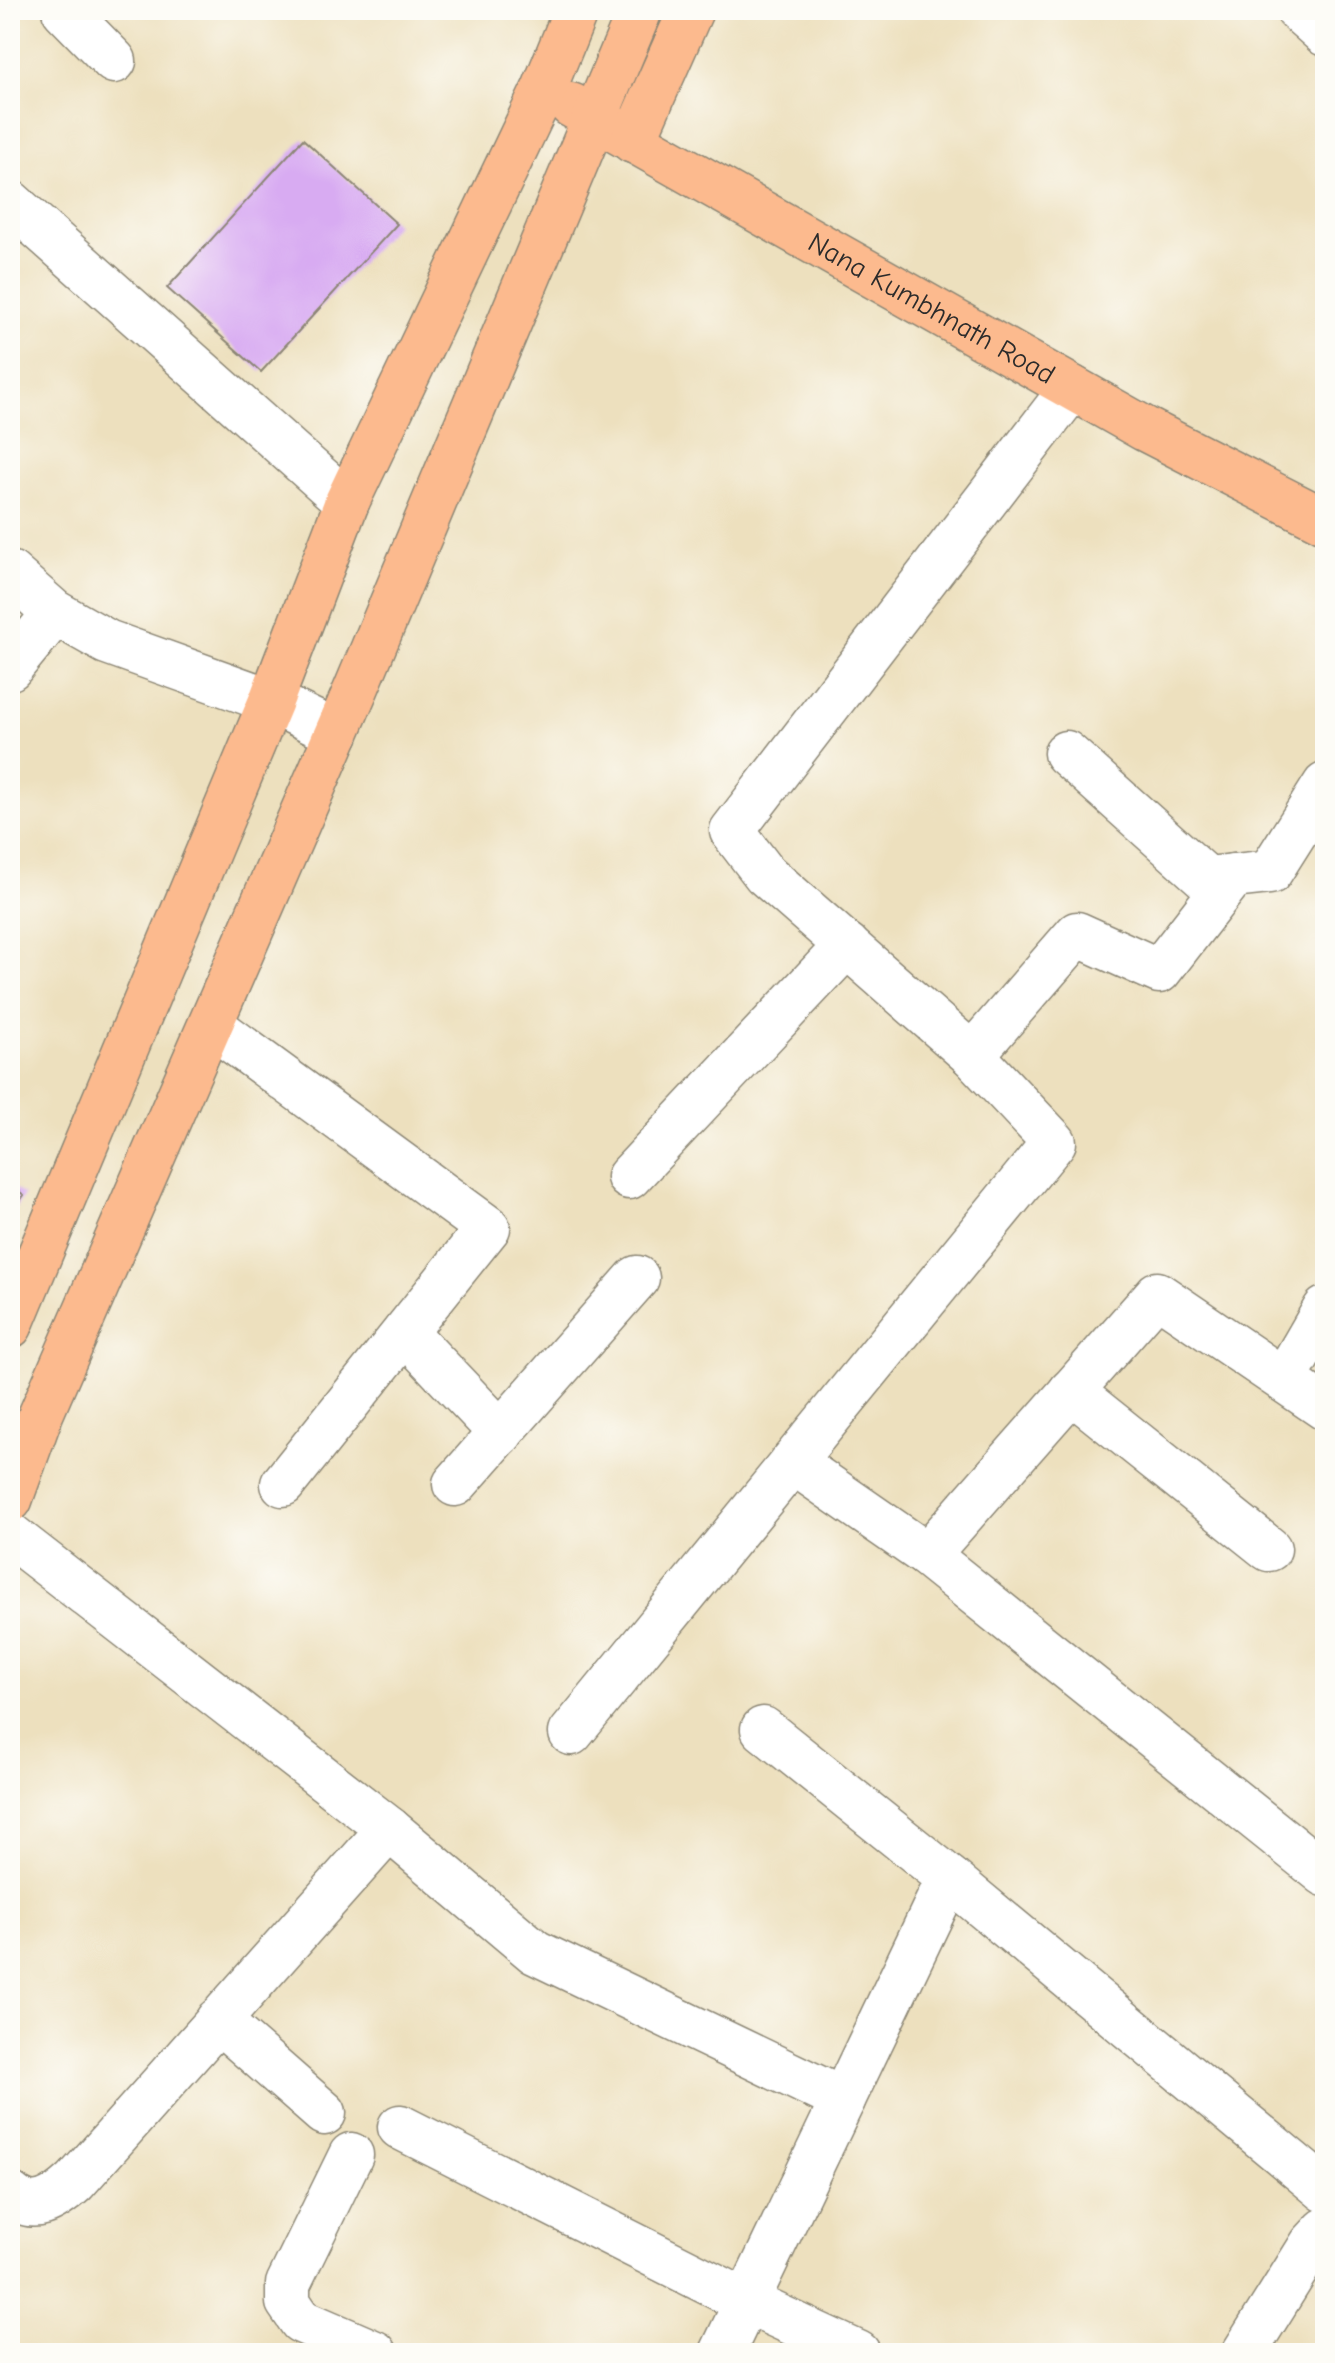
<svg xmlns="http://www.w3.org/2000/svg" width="1335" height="2363" font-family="'Comic Neue',sans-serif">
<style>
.building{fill:#d8abf2}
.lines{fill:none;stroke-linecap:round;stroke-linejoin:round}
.minor-casing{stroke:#8c8674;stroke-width:47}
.major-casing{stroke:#8c8674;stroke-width:47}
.minor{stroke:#fff;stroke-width:44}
.major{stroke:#fcba8e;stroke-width:44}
.labels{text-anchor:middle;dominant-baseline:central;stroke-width:8;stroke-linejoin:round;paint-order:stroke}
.street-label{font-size:28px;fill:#2b2b2b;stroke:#fdfcf7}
</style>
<rect width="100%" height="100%" fill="#fdfcf7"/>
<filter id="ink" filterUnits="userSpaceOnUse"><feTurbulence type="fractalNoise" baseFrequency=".0125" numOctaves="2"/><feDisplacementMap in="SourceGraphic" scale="16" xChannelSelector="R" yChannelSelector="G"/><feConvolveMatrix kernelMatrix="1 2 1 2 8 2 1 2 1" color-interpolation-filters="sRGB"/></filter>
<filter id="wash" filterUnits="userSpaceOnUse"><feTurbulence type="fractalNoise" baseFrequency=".006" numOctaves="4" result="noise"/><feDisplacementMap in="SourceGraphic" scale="32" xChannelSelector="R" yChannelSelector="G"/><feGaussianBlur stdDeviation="1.8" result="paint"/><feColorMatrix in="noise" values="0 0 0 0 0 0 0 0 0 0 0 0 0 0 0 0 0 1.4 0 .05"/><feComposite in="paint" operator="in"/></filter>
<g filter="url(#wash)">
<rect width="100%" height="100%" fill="#ede0be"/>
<g id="blocks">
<g class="building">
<path d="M303,139L397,224L261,372L167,288Z"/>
<path d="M10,1185L24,1195L10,1216Z"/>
</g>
</g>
</g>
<g filter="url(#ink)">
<use href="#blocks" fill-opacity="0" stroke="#8c8674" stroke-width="2"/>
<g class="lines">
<defs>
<g id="minor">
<path d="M64,10L114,61"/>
<path d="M1298,10L1325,34"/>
<path d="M10,202L347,502"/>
<path d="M10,573L54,612L107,642L271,701L337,733"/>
<path d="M10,668L55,613"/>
<path d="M1066,753L1207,879L1270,872L1325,785"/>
<path d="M211,1025L488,1228L283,1484"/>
<path d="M972,1055L1077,934L1159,971L1233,876"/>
<path d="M629,1177L847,945"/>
<path d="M405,1332L501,1433"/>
<path d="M1284,1380L1325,1309"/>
<path d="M1071,1391L1269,1549"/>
<path d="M1325,1408L1157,1294L927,1555L1325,1874"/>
<path d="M793,1462L927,1555"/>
<path d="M455,1484L637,1278"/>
<path d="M10,1535L389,1829L535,1952L843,2100"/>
<path d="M763,1729L949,1878L1325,2190"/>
<path d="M571,1733L1054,1142L972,1055L765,874L732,831L1072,388"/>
<path d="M218,2020L324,2113"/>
<path d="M400,2127L747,2302L858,2353"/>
<path d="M351,2155L288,2284V2302L301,2321L375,2353"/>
<path d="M10,2194C34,2215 54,2201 75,2182L389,1829"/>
<path d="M722,2353L949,1878"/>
<path d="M1244,2353L1312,2244L1325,2230"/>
</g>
<g id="major">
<path id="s1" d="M571,105L1145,429L1325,521"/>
<path d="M633,141L691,10"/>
<path d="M10,1326L271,701L347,502L544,89L576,10"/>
<path d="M10,1500L41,1414L356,689L640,10"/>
</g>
</defs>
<use href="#minor" class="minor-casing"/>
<use href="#major" class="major-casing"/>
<use href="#minor" class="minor"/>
<use href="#major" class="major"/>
</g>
</g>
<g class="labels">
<g class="street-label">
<text stroke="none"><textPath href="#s1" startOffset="414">Nana Kumbhnath Road</textPath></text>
</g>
</g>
<rect width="1335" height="2363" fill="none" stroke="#fdfcf7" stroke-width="40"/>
</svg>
